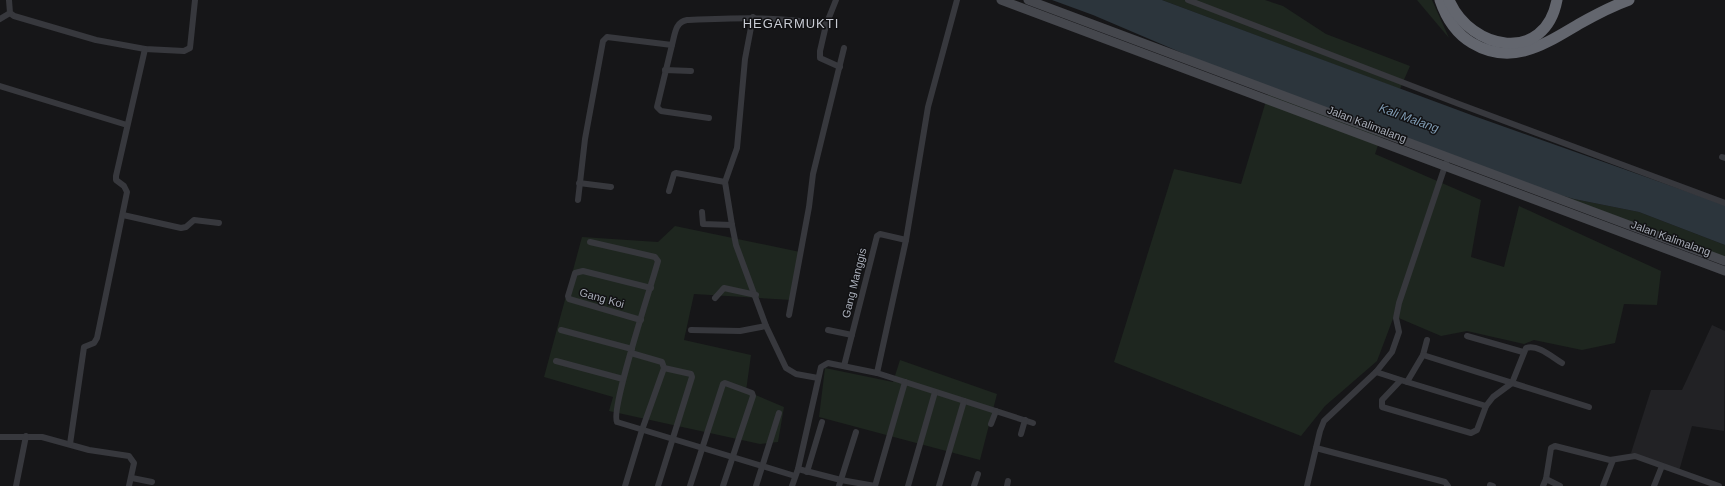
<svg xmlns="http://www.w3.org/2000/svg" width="1725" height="486" font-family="Arial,sans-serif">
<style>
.built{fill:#222225}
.green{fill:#1e261f}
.water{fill:#2c353c}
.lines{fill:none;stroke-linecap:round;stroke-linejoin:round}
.street{stroke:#37383d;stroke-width:6}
.secondary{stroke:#45474d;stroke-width:9}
.highway{stroke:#63666e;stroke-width:11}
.labels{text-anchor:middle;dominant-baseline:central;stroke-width:3;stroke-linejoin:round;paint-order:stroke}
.street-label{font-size:11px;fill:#a8adb8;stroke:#111113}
.water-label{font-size:12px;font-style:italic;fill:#7f9bb3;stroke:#111113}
.quarter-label{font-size:13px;letter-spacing:1px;fill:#c9ccd4;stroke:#111113}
</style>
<rect width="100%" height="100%" fill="#161618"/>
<path class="built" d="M1712,325L1725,331L1724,431L1692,426L1679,471L1631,453L1651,390H1682Z"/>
<g class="green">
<path d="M1162,0H1265L1283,6L1326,34L1410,66L1400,89Z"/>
<path d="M1417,0H1432L1449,38Z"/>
<path d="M1269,91L1382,133L1375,154L1481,200L1471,257L1504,267L1519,206L1661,271L1657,305L1624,304L1615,343L1582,350L1534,340L1524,344L1467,331L1441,336L1394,316L1377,361L1325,406L1301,436L1114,362L1174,169L1241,184Z"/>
<path d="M1513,179L1574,199L1639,212L1725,245V261Z"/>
<path d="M675,226L800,252L792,300L694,294L684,340L751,355L746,391L784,407L778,442L760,444L609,411L613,397L544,377L582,237L658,242Z"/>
<path d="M900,360L997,394L980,460L819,417L825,368L893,382Z"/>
</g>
<path class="water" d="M1052,0H1162L1474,116L1725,205V245L1639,212L1574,199L1536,188L1269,90L1093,15Z"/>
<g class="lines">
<g class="street">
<path d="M9,0L10,13L14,16L96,40L145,49L184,51L190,48L195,0"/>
<path d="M1188,0L1459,104L1725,203"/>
<path d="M753,17L745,59L737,148L725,182L732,225L736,245L766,326L786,368L796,374L818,378"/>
<path d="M0,19L10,13"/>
<path d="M826,25L820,51V58L840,67"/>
<path d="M672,45L657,107L661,111L709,118"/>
<path d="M665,70L691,71"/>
<path d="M0,86L127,125"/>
<path d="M1722,157L1725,158"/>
<path d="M579,183L611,187"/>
<path d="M669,191L674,174L676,173L725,182"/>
<path d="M578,200L585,139L603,41L607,37L672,45C675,34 675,22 687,20C735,18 780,16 826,25L836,0"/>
<path d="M702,212L703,224L732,225"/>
<path d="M123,215L181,228L186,227L194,220L219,223"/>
<path d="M590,242L655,257L658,261C652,284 610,409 617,422L795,476"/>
<path d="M715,298L724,288L756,295"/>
<path d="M789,315L809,207L813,174L844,48"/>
<path d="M641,320L569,299L568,296L575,273L583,271L651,288"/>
<path d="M561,330L632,349"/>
<path d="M691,330L740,331L766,326"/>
<path d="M828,330L852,335"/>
<path d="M1467,336L1523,352"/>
<path d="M1423,355L1427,340"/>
<path d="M556,361L623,379"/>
<path d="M844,366L877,236L880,234L906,240"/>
<path d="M1376,372L1407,382L1423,355L1589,407"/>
<path d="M877,373L1033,423"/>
<path d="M1400,381L1382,400V407L1471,433L1477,430L1486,406"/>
<path d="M1407,382L1486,406L1493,397L1512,383L1526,348C1538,344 1552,357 1562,363"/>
<path d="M991,424L996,411"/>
<path d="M1021,434L1025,420"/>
<path d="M0,437H42L89,450L129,456L134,463L129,486"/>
<path d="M70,444L84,347L94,343L97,338L127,192L124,186L116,180V176L145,49"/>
<path d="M1316,448L1445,482L1448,486"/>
<path d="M798,469L841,480L875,486"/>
<path d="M807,472L822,422"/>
<path d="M132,478L152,482"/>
<path d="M1546,479L1551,448L1555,446L1610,460L1635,456L1719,486"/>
<path d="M1490,485L1493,486"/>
<path d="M16,486L26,436"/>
<path d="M625,486L642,430L664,368L662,362L631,353"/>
<path d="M658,486L692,377L691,374L664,368"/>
<path d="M690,486L723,384L725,383L752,393L753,396L723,486"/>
<path d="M756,486L779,413"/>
<path d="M792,486L798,469L821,367L828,363L877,373L906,240L928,107L957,0"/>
<path d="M839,486L856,432"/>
<path d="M875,486L905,382"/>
<path d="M908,486L935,392"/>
<path d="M939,486L964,401"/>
<path d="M974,486L978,474"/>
<path d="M1007,486L1008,481"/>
<path d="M1307,486L1320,431L1324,421L1376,372L1392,352L1399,332L1396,318L1399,303L1446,163"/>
<path d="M1543,486L1546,479L1560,486"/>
<path d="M1603,486L1613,460"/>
<path d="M1654,486L1662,466"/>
</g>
<g class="secondary">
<path d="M1001,0L1725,271"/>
<path d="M1028,0L1725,261"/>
</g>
<g class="highway">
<path d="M1440,0C1446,18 1455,33 1472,43C1512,67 1545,44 1579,24C1595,15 1612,6 1629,0"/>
<path d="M1449,0C1471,51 1545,64 1557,0"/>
</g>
</g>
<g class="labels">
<g class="street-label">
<text transform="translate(1367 124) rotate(21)">Jalan Kalimalang</text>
<text transform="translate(1671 238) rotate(20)">Jalan Kalimalang</text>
<text transform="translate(854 283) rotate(-76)">Gang Manggis</text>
<text transform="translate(602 298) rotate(16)">Gang Koi</text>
</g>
<g class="water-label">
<text transform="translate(1409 118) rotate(20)">Kali Malang</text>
</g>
<g class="quarter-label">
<text x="791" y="23">HEGARMUKTI</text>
</g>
</g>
</svg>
